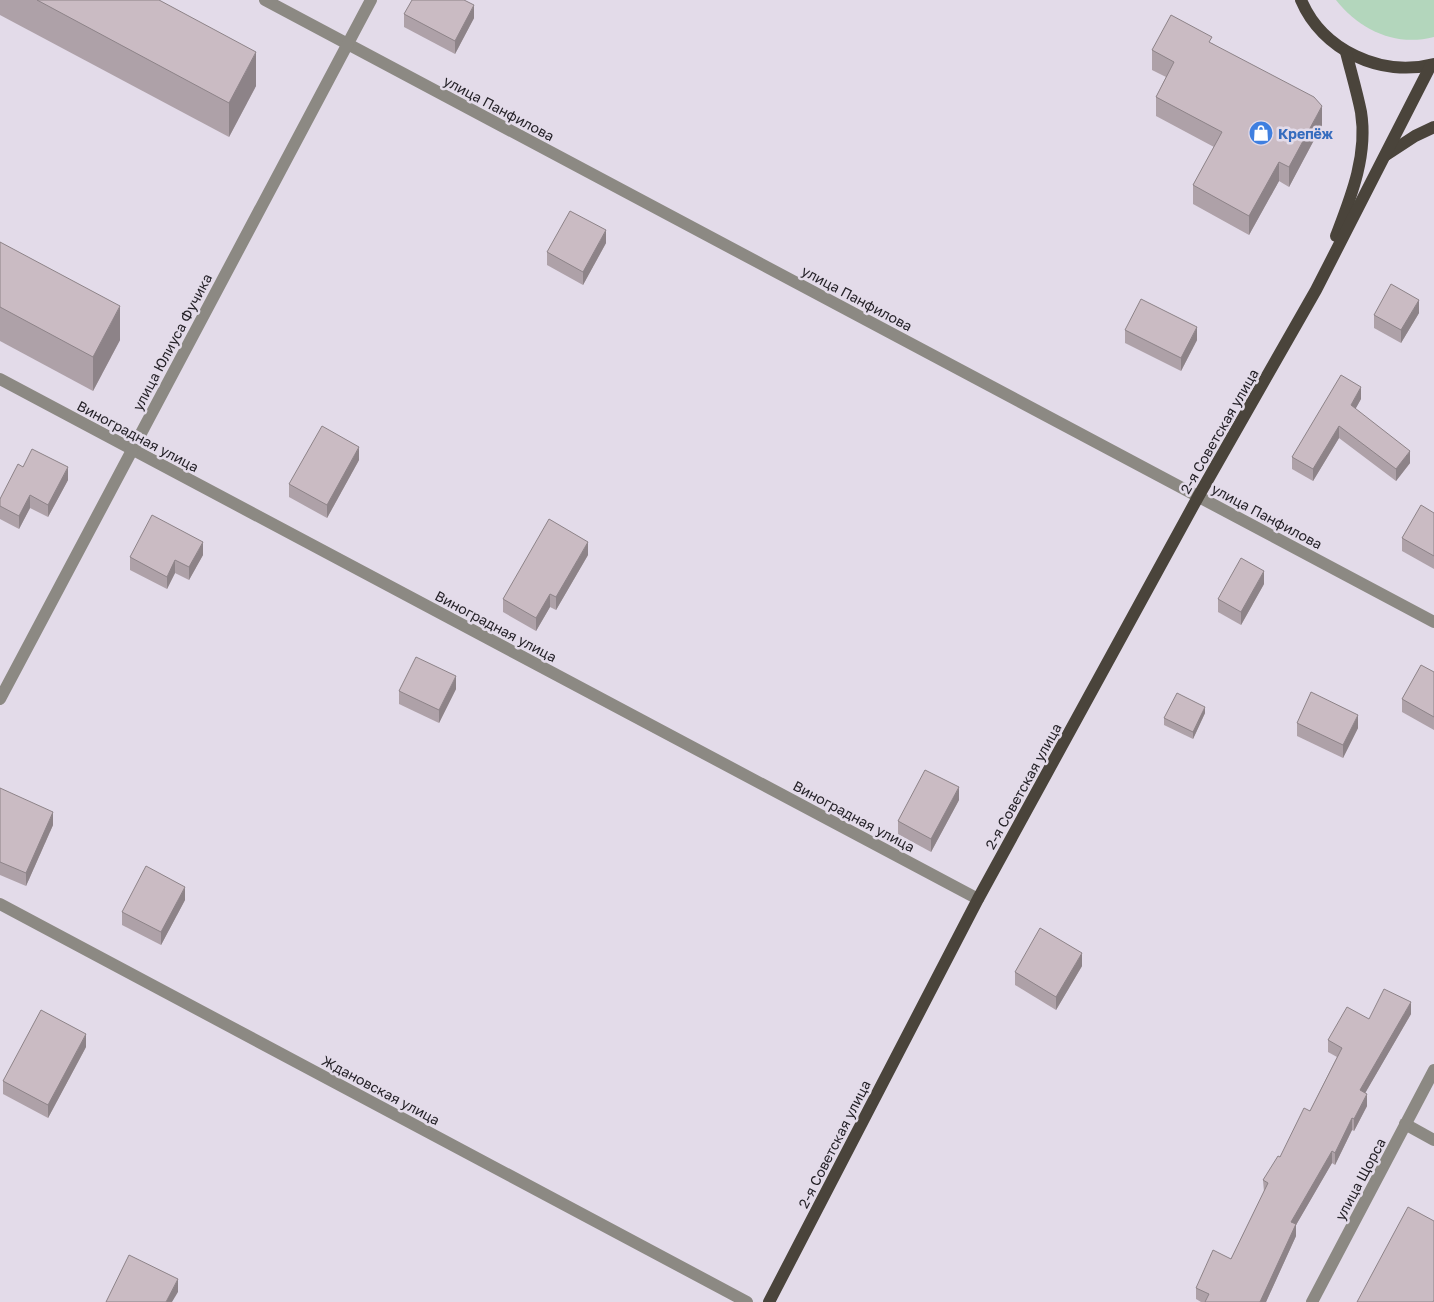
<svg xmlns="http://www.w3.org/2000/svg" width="1434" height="1302" font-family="'Golos Text',sans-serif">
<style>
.green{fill:#b3d6bc}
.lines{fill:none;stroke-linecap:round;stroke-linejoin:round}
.street{stroke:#8c8983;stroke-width:12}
.primary{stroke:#4a443b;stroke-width:12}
.wall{fill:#aea1a8}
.shaded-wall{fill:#8d8388}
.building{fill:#cabbc3;stroke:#8d8388}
.labels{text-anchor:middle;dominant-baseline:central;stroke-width:5;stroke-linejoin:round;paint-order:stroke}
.street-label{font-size:14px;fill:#221f25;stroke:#e3dbe9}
.shop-label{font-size:14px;font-weight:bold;fill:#366cbe;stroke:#e3dbe9;text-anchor:start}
</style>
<rect width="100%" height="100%" fill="#e3dbe9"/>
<path class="green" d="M1336,0H1434V37C1395,47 1360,30 1336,0Z"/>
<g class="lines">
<g class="street">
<path d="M265,0L1434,622"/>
<path d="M0,379L978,899"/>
<path d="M0,699L371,0"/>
<path d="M0,904L747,1302"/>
<path d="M1405,1124L1434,1140"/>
<path d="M1312,1302L1434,1070"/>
</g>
<g class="primary">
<path d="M1301,0C1322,50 1381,78 1434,64"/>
<path d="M1386,155L1415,136L1434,127"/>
<path d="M1336,236C1351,197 1368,155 1361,112C1357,92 1351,72 1346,52"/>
<path d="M769,1302L978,899L1198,497L1316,290L1431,65"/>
</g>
</g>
<g class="wall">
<path d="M0,0H159L256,86L229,137L0,15Z"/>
<path d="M404,14L474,18L455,54L404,27Z"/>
<path d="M1212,43L1322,125L1289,187L1279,181L1249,235L1193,204V185L1214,147L1156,116V97L1166,77L1152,70V50Z"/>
<path d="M0,242L120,340L93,391L0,341Z"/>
<path d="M606,243L583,285L547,265V252Z"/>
<path d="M1419,313L1401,343L1374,328V315Z"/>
<path d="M1125,330L1197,340L1181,371L1125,343Z"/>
<path d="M1361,399L1355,409L1410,463L1396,481L1339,438L1313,481L1292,469V457Z"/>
<path d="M359,460L327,518L289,497V484Z"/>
<path d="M23,467L68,480L48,517L30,508L19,529L0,519V499Z"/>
<path d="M1434,513V569L1402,551V538Z"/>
<path d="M203,555L189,580L175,573L167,589L130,570V557Z"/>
<path d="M588,555L556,610L550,607L536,631L503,612V599Z"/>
<path d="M1264,584L1241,625L1218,612V599Z"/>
<path d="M1434,672V730L1402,712V699Z"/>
<path d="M456,689L439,723L399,704V691Z"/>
<path d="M1205,713L1193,739L1164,725V718Z"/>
<path d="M1297,723L1358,728L1343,758L1297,736Z"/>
<path d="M0,788L53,825L26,886L0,875Z"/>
<path d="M959,800L931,852L898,834V821Z"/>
<path d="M185,900L161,945L122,925V912Z"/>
<path d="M1082,966L1056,1010L1015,985V972Z"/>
<path d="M1411,1014L1365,1093L1367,1106L1354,1131L1352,1130L1335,1165L1332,1163L1296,1225V1236L1266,1302H1201L1196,1299V1288L1231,1259L1264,1192L1263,1180L1280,1157L1310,1111L1337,1057L1328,1052V1040L1369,1019Z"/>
<path d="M86,1047L48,1118L3,1094V1081Z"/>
</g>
<g class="shaded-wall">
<path d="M474,5V18L455,54V41Z"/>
<path d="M256,52V86L229,137V103Z"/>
<path d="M1322,106V125L1289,187V167Z"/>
<path d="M1279,162V181L1249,235V216Z"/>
<path d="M606,230V243L583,285V272Z"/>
<path d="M1419,300V313L1401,343V330Z"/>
<path d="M120,306V340L93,391V357Z"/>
<path d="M1197,327V340L1181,371V358Z"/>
<path d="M1361,387V399L1351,417V405Z"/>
<path d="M1339,426V438L1313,481V469Z"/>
<path d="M359,447V460L327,518V505Z"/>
<path d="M1410,451V463L1396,481V469Z"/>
<path d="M68,467V480L48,517V505Z"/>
<path d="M30,495V508L19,529V516Z"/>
<path d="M203,542V555L189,580V567Z"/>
<path d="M588,542V555L556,610V597Z"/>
<path d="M175,560V573L167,589V577Z"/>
<path d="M1264,571V584L1241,625V612Z"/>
<path d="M550,594V607L536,631V618Z"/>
<path d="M456,676V689L439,723V710Z"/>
<path d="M1205,707V713L1193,739V732Z"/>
<path d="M1358,715V728L1343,758V745Z"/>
<path d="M959,787V800L931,852V839Z"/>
<path d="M53,812V825L26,886V873Z"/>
<path d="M185,887V900L161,945V932Z"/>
<path d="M1082,953V966L1056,1010V997Z"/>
<path d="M1411,1002V1014L1360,1102V1090Z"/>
<path d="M86,1034V1047L48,1118V1105Z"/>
<path d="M1367,1094V1106L1354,1131V1119Z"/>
<path d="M1352,1118V1130L1335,1165V1153Z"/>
<path d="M1332,1151V1163L1296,1225V1236L1266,1302H1260L1291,1222Z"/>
<path d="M178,1279V1292L172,1302H166Z"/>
</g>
<g class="building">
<path d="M37,0H159L256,52L229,103Z"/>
<path d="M412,0H464L474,5L455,41L404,14Z"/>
<path d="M1171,15L1212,37L1209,42L1314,97L1322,106L1289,167L1279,162L1249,216L1193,185L1222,132L1156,97L1174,62L1152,50Z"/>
<path d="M570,211L606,230L583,272L547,252Z"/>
<path d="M0,242L120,306L93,357L0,307Z"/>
<path d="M1391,284L1419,300L1401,330L1374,315Z"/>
<path d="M1141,299L1197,327L1181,358L1125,330Z"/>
<path d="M1341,375L1361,387L1351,405L1410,451L1396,469L1339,426L1313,469L1292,457Z"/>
<path d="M322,426L359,447L327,505L289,484Z"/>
<path d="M32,449L68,467L48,505L30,495L19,516L0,506V499L18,464L23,467Z"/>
<path d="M1421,505L1434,513V556L1402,538Z"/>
<path d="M152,515L203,542L189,567L175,560L167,577L130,557Z"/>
<path d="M549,519L588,542L556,597L550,594L536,618L503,599Z"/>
<path d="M1241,558L1264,571L1241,612L1218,599Z"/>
<path d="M416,657L456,676L439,710L399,691Z"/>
<path d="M1421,665L1434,672V717L1402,699Z"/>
<path d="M1311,692L1358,715L1343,745L1297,723Z"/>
<path d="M1177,693L1205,707L1193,732L1164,718Z"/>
<path d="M925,770L959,787L931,839L898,821Z"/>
<path d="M0,788L53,812L26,873L0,862Z"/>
<path d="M146,866L185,887L161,932L122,912Z"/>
<path d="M1040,928L1082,953L1056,997L1015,972Z"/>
<path d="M1384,989L1411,1002L1360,1090L1367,1094L1354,1119L1352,1118L1335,1153L1332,1151L1291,1222L1296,1224L1260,1302H1205L1209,1294L1196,1288L1213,1250L1231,1259L1268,1183L1263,1180L1278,1156L1280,1157L1304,1108L1310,1111L1342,1048L1328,1040L1347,1007L1369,1019Z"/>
<path d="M41,1010L86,1034L48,1105L3,1081Z"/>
<path d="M1408,1207L1434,1221V1300L1433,1302H1357Z"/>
<path d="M129,1255L178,1279L166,1302H106Z"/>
</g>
<defs>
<symbol id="shop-disc" viewBox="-11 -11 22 22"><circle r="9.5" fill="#3f7fe0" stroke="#e3dbe9"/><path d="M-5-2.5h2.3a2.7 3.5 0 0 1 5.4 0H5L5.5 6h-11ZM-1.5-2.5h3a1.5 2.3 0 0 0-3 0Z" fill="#fff"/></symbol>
</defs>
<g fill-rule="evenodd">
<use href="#shop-disc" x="1247" y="119" width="28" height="28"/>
</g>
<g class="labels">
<g class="street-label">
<text transform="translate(499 108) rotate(28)">улица Панфилова</text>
<text transform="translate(857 298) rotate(28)">улица Панфилова</text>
<text transform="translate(172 342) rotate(-62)">улица Юлиуса Фучика</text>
<text transform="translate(1219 431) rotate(-60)">2-я Советская улица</text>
<text transform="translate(138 436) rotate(28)">Виноградная улица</text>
<text transform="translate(1267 516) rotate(28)">улица Панфилова</text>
<text transform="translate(496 626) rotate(28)">Виноградная улица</text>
<text transform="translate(1023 786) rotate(-61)">2-я Советская улица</text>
<text transform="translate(854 816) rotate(28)">Виноградная улица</text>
<text transform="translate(381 1090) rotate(28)">Ждановская улица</text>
<text transform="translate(834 1144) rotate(-63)">2-я Советская улица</text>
<text transform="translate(1360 1179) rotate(-62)">улица Щорса</text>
</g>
<g class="shop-label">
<text x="1278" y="133">Крепёж</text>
</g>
</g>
</svg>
